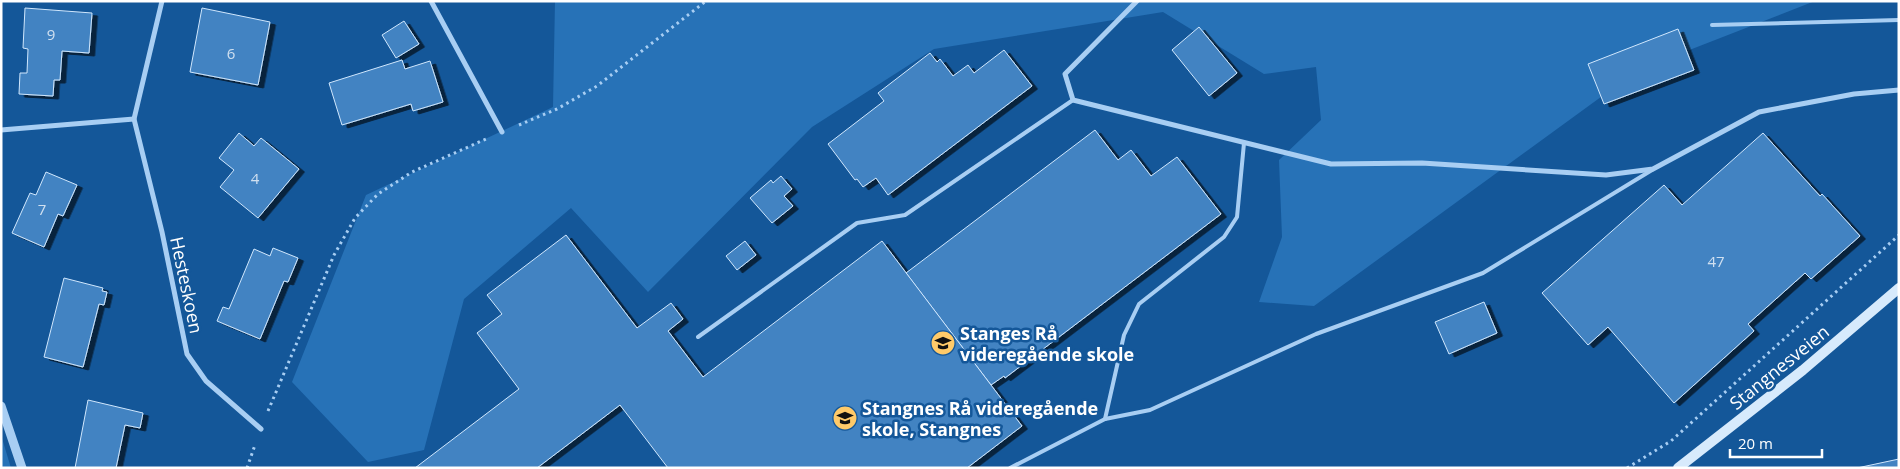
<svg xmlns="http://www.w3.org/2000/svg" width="1900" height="469" font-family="'Open Sans',sans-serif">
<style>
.green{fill:#2772b7}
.building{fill:#4283c2;stroke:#d0e7fd;filter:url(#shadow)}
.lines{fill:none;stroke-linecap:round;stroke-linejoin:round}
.path{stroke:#a8cef3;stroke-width:3;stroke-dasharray:2.5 4;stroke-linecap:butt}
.service{stroke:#a8cef3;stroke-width:4}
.minor{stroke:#a8cef3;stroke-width:5}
.tertiary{stroke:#a8cef3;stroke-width:9}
.secondary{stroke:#d7eafc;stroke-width:10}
.labels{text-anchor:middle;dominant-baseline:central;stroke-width:5;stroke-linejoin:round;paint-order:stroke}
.number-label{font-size:15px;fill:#d0e0f0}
.street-label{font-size:18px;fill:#fff;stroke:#145799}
.poi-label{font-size:18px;font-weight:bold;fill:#fff;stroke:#145799;text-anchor:start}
</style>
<defs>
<filter id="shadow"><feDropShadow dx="5.5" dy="3" stdDeviation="0" flood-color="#0009"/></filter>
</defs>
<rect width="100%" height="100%" fill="#145799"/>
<g class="green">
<path d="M555,1H1815L1638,70L1314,306L1259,302L1282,237L1279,160L1321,120L1316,67L1264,74L1163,12L934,49L812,127L648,292L571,208L464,299L424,450L368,462L292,382L366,195L553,107Z"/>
<path d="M1,435L11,468H1Z"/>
</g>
<g class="building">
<path d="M25,8L92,13L89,53L62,51L60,80H54L53,96L19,94L20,73H27L28,49L23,48Z"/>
<path d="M202,8L270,22L258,85L190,72Z"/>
<path d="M404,21L419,44L396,58L382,35Z"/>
<path d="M1199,27L1237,73L1209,96L1172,50Z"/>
<path d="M1678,29L1694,70L1604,104L1588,64Z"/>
<path d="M1004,50L1032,86L888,195L876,178L863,187L857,179L855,180L828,144L884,101L878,93L930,53L937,62L940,59L953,76L968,65L974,73Z"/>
<path d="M402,60L405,69L430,61L443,102L413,111L411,104L342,125L329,83Z"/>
<path d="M1095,130L1118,160L1131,150L1151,176L1177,157L1221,214L1005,378L1004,376L991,385L906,273Z"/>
<path d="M239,133L254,146L261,138L299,169L258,218L220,187L234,170L219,158Z"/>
<path d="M1763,133L1820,196L1822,194L1860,236L1811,279L1805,273L1748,324L1754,331L1674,403L1608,327L1588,345L1542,293L1664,185L1682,205Z"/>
<path d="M46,172L77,185L63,216L58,214L44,247L12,233L30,193L36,195Z"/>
<path d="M781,176L792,189L784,196L793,206L772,223L750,198L771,180L773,183Z"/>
<path d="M566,235L637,328L671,303L683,319L668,331L703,377L882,241L1022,426L967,468H668L620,405L537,468H415L519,389L477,333L502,314L487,295Z"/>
<path d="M745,241L756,255L737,270L726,256Z"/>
<path d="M273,248L298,258L288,282L284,281L260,339L217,321L223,307L229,309L254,249L270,256Z"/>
<path d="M64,278L103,288L102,291L107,292L104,305L99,304L83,367L44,357Z"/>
<path d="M1484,302L1497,333L1449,354L1435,322Z"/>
<path d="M88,400L143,413L140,428L125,425L116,468H75Z"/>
<path d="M1899,459V468H1857Z"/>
</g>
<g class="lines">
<g class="path">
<path d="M519,125L557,109L597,86L706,1"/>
<path d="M268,411L334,255L355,218L378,194L412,172L486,139"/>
<path d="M247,468L255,445"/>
<path d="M1627,468L1671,441L1899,235"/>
</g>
<g class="service">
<path d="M1712,25L1899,20"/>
<path d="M698,337L857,223L905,215L1073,100"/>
<path d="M1105,419L1124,335L1139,304L1224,237L1237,217L1244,143"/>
<path d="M1010,468L1105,419L1150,410L1316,334L1483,273L1652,170"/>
</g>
<g class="minor">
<path d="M162,1L134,119L162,232L187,354L206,381L261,429"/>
<path d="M431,1L502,132"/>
<path d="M1137,1L1065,74L1073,100L1331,164L1422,163L1606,175L1653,169L1759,112L1854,94L1899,90"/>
<path d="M1,130L134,119"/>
</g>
<path class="tertiary" d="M1,406L22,468"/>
<path class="secondary" d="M1678,468L1803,370L1899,288"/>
</g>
<defs>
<symbol id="school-disc" viewBox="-11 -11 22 22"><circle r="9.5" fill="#ffca69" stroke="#145799"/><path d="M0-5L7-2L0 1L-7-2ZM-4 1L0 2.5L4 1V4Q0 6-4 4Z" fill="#111"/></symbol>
</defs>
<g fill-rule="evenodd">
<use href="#school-disc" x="929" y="329" width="28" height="28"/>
<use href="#school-disc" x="831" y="404" width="28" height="28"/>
</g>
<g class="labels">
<g class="number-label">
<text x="51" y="34">9</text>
<text x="231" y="53">6</text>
<text x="255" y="178">4</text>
<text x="42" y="209">7</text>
<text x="1716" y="261">47</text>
</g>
<g class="street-label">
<text transform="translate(187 285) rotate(78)">Hesteskoen</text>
<text transform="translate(1779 367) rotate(-39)">Stangnesveien</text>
</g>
<g class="poi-label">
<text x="960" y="333">Stanges Rå<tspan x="960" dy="21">videregående skole</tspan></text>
<text x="862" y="408">Stangnes Rå videregående<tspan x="862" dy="21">skole, Stangnes</tspan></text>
</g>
</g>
<rect width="1900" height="469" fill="none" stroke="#ffffff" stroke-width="5"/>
<path d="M1730 449v8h92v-8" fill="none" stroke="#ffffff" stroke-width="2.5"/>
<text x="1738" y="449" font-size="15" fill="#ffffff" stroke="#145799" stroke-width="4" paint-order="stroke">20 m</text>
</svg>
